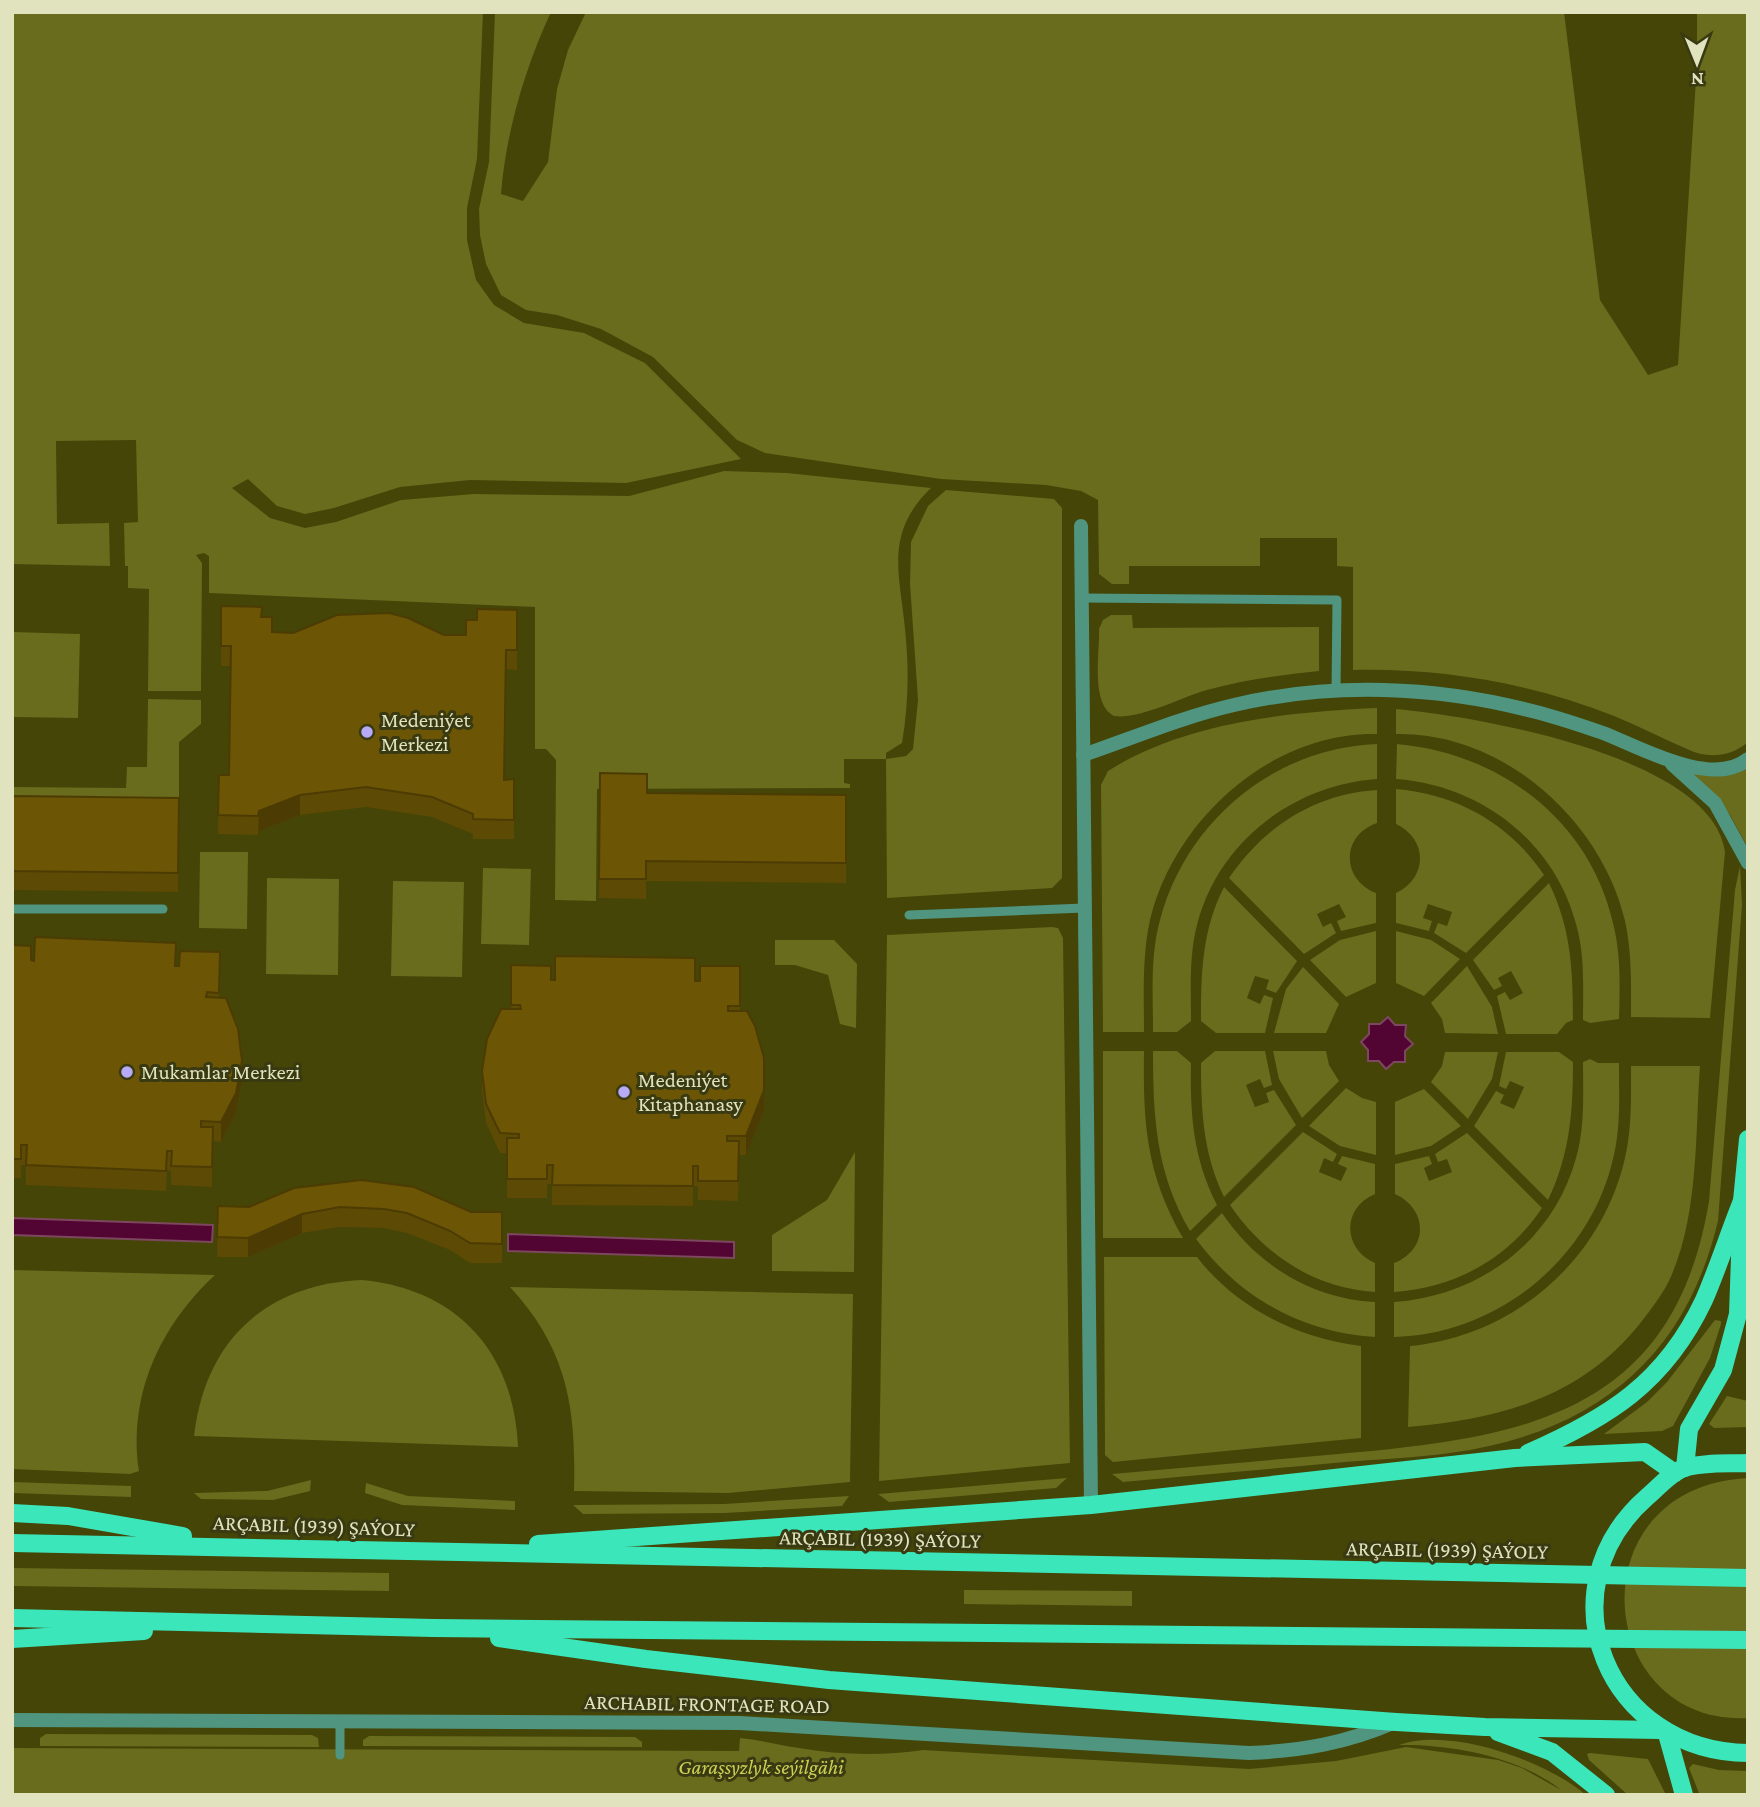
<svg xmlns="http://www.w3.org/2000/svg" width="1760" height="1807" font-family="'Crimson Pro',serif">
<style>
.green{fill:#696b1d}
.water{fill:#520433;stroke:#7d475d;stroke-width:2}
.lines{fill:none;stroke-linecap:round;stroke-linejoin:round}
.service{stroke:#4f957f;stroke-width:9}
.minor{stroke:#4f957f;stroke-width:14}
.primary{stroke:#3ce6bb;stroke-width:18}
.wall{fill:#5d4a04}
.shaded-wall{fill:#4c3c04}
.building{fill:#6c5605;stroke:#4c3c04;stroke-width:2}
.poi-dot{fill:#b7abf7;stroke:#393a12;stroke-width:2.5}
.labels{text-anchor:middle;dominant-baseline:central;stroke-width:6;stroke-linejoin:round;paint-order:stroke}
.poi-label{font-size:21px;fill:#e0e3be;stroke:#393a12;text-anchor:start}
.street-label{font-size:21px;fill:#e0e3be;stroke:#393a12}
.park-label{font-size:21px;font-style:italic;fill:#ccd054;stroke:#393a12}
</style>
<rect width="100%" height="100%" fill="#444507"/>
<g class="green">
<path d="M12,12H483L477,159L467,208V240L476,280L494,305L524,323L584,333L645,363L741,459L626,483L470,480L400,487L334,508L305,514L277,506L248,479L232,488L270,518L305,528L336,522L401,500L474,494L629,496L724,471L787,473L931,488C881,536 902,579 906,640C909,675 908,708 902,743L886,753V759L906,756L913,749L918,700L910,584L911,542L928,506L946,490L1054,499L1062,508V878L1052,888L887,898L886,759H844V783L850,784V788L597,789L596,901L555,900L556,760L546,749H535V607L209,593V556L204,553L196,555L202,563L201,691H148L149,589L128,588V566H125L124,523L138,522L136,440L56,441L57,524L109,523L110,566L12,564Z"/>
<path d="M495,12H551C525,68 506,132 501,194L523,201L548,162L557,89L568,50L586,12H1564L1600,300L1648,375L1678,365L1697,63V12H1748L1747,743C1730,757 1707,759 1687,749C1663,739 1639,726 1614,716C1531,683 1441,668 1353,670V567L1337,566V538H1260V566H1129V584H1112L1099,574L1098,500L1081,491L1046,485L941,479L765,453L737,440L653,357L601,329L557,315L526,310L501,295L486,264L480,235L479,209L489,162Z"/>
<path d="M1111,615H1132L1133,628L1319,627V671C1281,675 1244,680 1207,690C1182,697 1139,720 1114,716C1090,704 1100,653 1099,629L1103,620Z"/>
<path d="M12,632L80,634L78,718L12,717Z"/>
<path d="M148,699L201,700V724L179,742V812L12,811V787L126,788L127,767H147Z"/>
<path d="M1377,708V734C1271,732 1174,820 1150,920C1142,957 1144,995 1144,1032H1103L1101,785L1108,771C1185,722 1288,712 1377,708Z"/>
<path d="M1396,709C1474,716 1713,756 1725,852L1710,1018L1631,1017C1631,985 1632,953 1625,921C1601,820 1503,732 1396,734Z"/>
<path d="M1377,744V779C1293,785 1218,842 1197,925C1189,956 1191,989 1191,1021L1177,1032H1153C1153,995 1150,956 1160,920C1186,821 1274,748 1377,744Z"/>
<path d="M1397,744C1499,753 1589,819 1613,923C1621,954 1620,987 1619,1019L1590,1023L1583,1020C1583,988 1585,955 1576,924C1554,841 1480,785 1396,779Z"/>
<path d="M1748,768V848L1730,815L1690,772L1724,775Z"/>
<path d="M1396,789C1457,794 1510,824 1544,875L1466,953L1434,933L1438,923L1447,926L1452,912L1428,904L1423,918L1432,921L1429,931L1396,923V893C1428,878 1428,839 1396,824Z"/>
<path d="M1377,790V823C1340,836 1342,880 1376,893V923L1341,931L1337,921L1346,917L1339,904L1317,914L1323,927L1331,923L1336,933L1304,954L1229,878C1264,827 1314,794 1377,790Z"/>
<path d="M200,852H248L247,929L199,928Z"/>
<path d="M1740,866L1742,905L1718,1221C1685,1361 1591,1434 1450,1453C1415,1458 1380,1459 1345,1462C1271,1469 1197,1475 1123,1482L1112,1474C1187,1467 1263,1461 1338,1454C1523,1438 1674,1415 1709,1201L1735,890Z"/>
<path d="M483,868L531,869L529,945L481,944Z"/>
<path d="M267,878L339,879L338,975L266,974Z"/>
<path d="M393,881L464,882L462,977L391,976Z"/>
<path d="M1549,883C1571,928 1573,970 1573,1020L1566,1023L1557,1034H1506L1497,996L1505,992L1510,1000L1523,993L1511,971L1498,978L1502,986L1494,990L1473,960Z"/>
<path d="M1224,887L1297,961L1276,993L1266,989L1269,980L1255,976L1247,998L1260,1004L1264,995L1273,998L1265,1033H1216L1201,1021C1201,973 1202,930 1224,887Z"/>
<path d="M1052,927L1058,928L1063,938L1070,1463L879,1481L887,935Z"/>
<path d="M1376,931V983L1346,997L1310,960L1340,940Z"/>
<path d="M1396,931L1431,940L1460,959L1424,996L1396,983Z"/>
<path d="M775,940H834L857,964L856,1028L840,1024L828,975L795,965H775Z"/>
<path d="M1467,966L1492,1007L1498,1034L1445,1033L1442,1019L1431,1003Z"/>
<path d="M1303,967L1339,1004L1326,1033H1274L1286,989Z"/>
<path d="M1103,1051H1144C1143,1123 1146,1174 1183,1238H1103Z"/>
<path d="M1153,1051H1177L1191,1063C1190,1114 1193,1158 1217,1205L1190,1231C1156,1173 1153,1117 1153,1051Z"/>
<path d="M1215,1051H1265L1272,1085L1264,1088L1260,1079L1246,1085L1255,1107L1269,1102L1266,1093L1274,1090L1296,1125L1224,1197C1203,1153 1201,1111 1201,1063Z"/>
<path d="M1273,1051H1326L1329,1065L1339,1081L1302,1118L1279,1079Z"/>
<path d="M1445,1052H1498L1492,1079L1468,1119L1431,1082L1442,1066Z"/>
<path d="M1506,1052H1559L1573,1062C1573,1112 1570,1154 1548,1200L1474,1126L1496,1091L1504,1095L1500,1103L1514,1109L1524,1087L1510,1081L1506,1089L1499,1086Z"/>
<path d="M1590,1059L1598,1063H1619C1619,1095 1621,1128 1613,1159C1590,1259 1497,1335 1394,1337V1302C1479,1296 1553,1242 1576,1158C1585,1127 1583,1094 1583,1062Z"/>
<path d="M1631,1066H1700C1695,1136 1699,1216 1669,1281C1662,1295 1651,1309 1642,1321C1583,1397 1501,1419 1408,1427L1410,1346C1512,1336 1599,1263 1624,1162C1632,1131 1631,1098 1631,1066Z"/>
<path d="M1346,1088L1362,1098L1376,1102V1155L1340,1146L1309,1126Z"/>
<path d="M1424,1089L1461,1126L1431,1146L1395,1155V1102Z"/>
<path d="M1303,1132L1337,1154L1333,1162L1324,1158L1319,1172L1341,1181L1347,1168L1338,1164L1342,1156L1375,1164V1194C1342,1208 1342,1248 1375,1263V1292C1314,1288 1264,1255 1230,1205Z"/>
<path d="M1467,1133L1542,1208C1508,1259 1455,1288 1394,1292V1263C1429,1249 1428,1209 1395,1194V1164L1429,1156L1432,1164L1424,1168L1429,1181L1452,1172L1447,1159L1438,1162L1435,1154Z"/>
<path d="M855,1152L854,1272L772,1271V1235L827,1200Z"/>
<path d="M1222,1213C1257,1265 1312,1299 1375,1302V1337C1302,1333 1239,1297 1196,1239Z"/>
<path d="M1104,1257H1197C1236,1308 1298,1338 1361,1346V1438L1113,1462L1105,1455Z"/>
<path d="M12,1270L215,1275C160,1326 128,1395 139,1471L130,1474L12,1469Z"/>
<path d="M362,1280C457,1289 514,1352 518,1447L194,1436C205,1340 266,1284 362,1280Z"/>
<path d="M510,1287L853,1294L850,1482L728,1493L574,1491C576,1408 568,1350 510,1287Z"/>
<path d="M1715,1320L1721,1321V1324L1710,1358L1673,1426L1662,1431L1604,1434L1647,1402L1667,1382Z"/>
<path d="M1727,1396L1748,1401V1427L1714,1428L1709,1424Z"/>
<path d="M1067,1478L1056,1488L889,1502L878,1494Z"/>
<path d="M1748,1478V1718C1594,1726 1573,1487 1748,1478Z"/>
<path d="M311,1480L310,1491L273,1500L201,1499L194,1493L267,1491Z"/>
<path d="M12,1482L131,1486V1497L12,1493Z"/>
<path d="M366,1483L408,1496L515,1501V1510L402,1505L365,1493Z"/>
<path d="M849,1496L842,1506L725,1513L583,1514L573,1505L724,1504Z"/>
<path d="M12,1568L389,1573V1591L12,1586Z"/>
<path d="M964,1590L1132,1591V1606L964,1604Z"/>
<path d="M46,1734L312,1735L318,1738L319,1747L40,1746V1738Z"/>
<path d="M369,1736L635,1737L642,1742V1747L363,1746V1740Z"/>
<path d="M740,1738C761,1740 778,1745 799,1748C838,1755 883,1756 923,1750L1249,1769L1336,1761L1406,1747L1498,1760L1522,1768L1561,1790C1520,1757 1451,1744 1399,1745C1449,1726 1547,1761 1586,1795H12V1748L739,1751Z"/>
<path d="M1590,1753L1648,1759L1666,1795H1628L1589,1760L1587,1754Z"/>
<path d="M1693,1764L1719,1770L1748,1771V1795L1699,1793L1689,1768Z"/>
</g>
<g class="water">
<path d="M1388,1017L1395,1025H1406L1405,1036L1413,1044L1405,1051V1062H1394L1386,1069L1379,1061H1368V1050L1361,1042L1369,1034V1024H1380Z"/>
<path d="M12,1218L213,1225L212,1242L12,1235Z"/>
<path d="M508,1234L734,1242V1258L508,1251Z"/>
</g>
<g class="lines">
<g class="service">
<path d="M1081,598L1337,600L1336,690"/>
<path d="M12,909H163"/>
<path d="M909,915L1084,908"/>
<path d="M340,1755V1721"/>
</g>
<g class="minor">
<path d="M1081,526L1091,1505"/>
<path d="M1083,755C1133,738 1182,717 1234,705C1332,682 1435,686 1532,711C1556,717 1580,725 1603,733C1640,747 1712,789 1748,759"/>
<path d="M1672,764L1715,803L1748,863"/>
<path d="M12,1720L740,1723L1249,1753C1301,1751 1347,1743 1395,1722"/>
</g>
<g class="primary">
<path d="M1528,1453C1608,1418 1665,1383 1704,1300C1718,1268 1729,1233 1742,1201"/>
<path d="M1748,1463C1728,1464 1704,1462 1684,1468C1670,1473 1658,1488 1647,1497C1540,1591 1608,1752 1748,1753"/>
<path d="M1685,1468L1689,1429L1723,1370L1738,1314L1742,1201L1748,1139"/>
<path d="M12,1513L68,1516L183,1536"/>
<path d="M12,1543L1748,1578"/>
<path d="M538,1544L1091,1505L1515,1458L1645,1452L1675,1473"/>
<path d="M12,1618L433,1628L1748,1640"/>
<path d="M499,1638L646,1659L829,1680L1396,1722L1485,1727L1660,1730"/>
<path d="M12,1639L144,1631"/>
<path d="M1498,1732L1552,1752L1606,1795"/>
<path d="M1667,1734L1684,1795"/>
</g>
</g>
<g class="wall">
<path d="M221,606L262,617L272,632L466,635L477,620L517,610V670L506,669L504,780L514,779V839H473V834L432,817L366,807L300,815L259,831L258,835L218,834L219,775H229L231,666H221Z"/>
<path d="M600,773L647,793L846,795V883L646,881V899L599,898Z"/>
<path d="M12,796L179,798L178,892L12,890Z"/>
<path d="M12,945L31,960L176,966L220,972L219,998L242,1080L236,1113L221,1142L213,1141L212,1187L171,1185V1171L167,1170L166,1191L26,1185V1165H21V1178H12Z"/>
<path d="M511,965L551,980L695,981H700L740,966V1011L764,1110L746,1155H739L738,1201L698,1200V1186H693V1206L552,1205V1184H547V1198H507V1153H500L486,1123L482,1091V1071L511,1009Z"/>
<path d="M361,1180L471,1212H502V1263H470L450,1250L407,1233L384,1228L340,1227L302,1233L248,1257H217L218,1206L249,1207Z"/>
</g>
<g class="shaded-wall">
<path d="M300,795V815L259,831L258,835L259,811Z"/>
<path d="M764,1058V1110L746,1155V1136Z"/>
<path d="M242,1061V1080L236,1113L221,1142V1122Z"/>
<path d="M213,1127V1147L212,1187V1167Z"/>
<path d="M302,1214V1233L248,1257V1238Z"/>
</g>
<g class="building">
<path d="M221,606L262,607L261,617H272V632L293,633L337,615L389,613L408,618L444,635H466V620H477V609L517,610V650H506L504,780L514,779V820L473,819V814L432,797L366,787L300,795L259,811L258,816L218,815L219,775H229L231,646H221Z"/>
<path d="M600,773L647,774V793L846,795V863L646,861V879H599Z"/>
<path d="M12,796L179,798L178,873L12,871Z"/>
<path d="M35,937L176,943L175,966H179L180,951L220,952L219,993L207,992L206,997L226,998L238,1029L242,1061L236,1093L221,1122L201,1121V1127H213L212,1167L171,1166L172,1151H167L166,1171L26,1165L27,1145H21V1159H12V945L31,946V960L34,961Z"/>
<path d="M555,956L695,958V981H700V966H740V1006H728V1011H747L755,1026L764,1058V1090L746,1136H727V1141H739L738,1181H698V1166H693V1186L552,1185L553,1165H547V1179H507V1138H519V1134L500,1133L486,1104L482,1071L487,1039L501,1009H521L520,1005H511V965L551,966V980H555Z"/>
<path d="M361,1180L414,1187L471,1212H502V1244L470,1243L450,1231L407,1213L384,1209L340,1207L302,1214L248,1238L217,1237L218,1206L249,1207L294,1188Z"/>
</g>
<g class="poi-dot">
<circle cx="367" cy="732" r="7"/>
<circle cx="127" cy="1072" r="7"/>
<circle cx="624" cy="1092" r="7"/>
</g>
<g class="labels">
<g class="poi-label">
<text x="381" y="720">Medeniýet<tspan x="381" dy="24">Merkezi</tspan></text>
<text x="141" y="1072">Mukamlar Merkezi</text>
<text x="638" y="1080">Medeniýet<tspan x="638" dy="24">Kitaphanasy</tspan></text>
</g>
<g class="street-label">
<text transform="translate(314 1526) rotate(2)">ARÇABIL (1939) ŞAÝOLY</text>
<text transform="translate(880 1539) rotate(1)">ARÇABIL (1939) ŞAÝOLY</text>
<text transform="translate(1447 1550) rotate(1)">ARÇABIL (1939) ŞAÝOLY</text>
<text transform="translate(707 1704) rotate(1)">ARCHABIL FRONTAGE ROAD</text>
</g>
<g class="park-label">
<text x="761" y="1767">Garaşsyzlyk seýilgähi</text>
</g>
</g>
<rect width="1760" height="1807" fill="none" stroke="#e0e3be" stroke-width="28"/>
<g transform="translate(1697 63) rotate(179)" stroke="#393a12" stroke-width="5" paint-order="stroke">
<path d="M0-5L12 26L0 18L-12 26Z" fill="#e0e3be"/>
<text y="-10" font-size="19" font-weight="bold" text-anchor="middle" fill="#e0e3be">N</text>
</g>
</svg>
